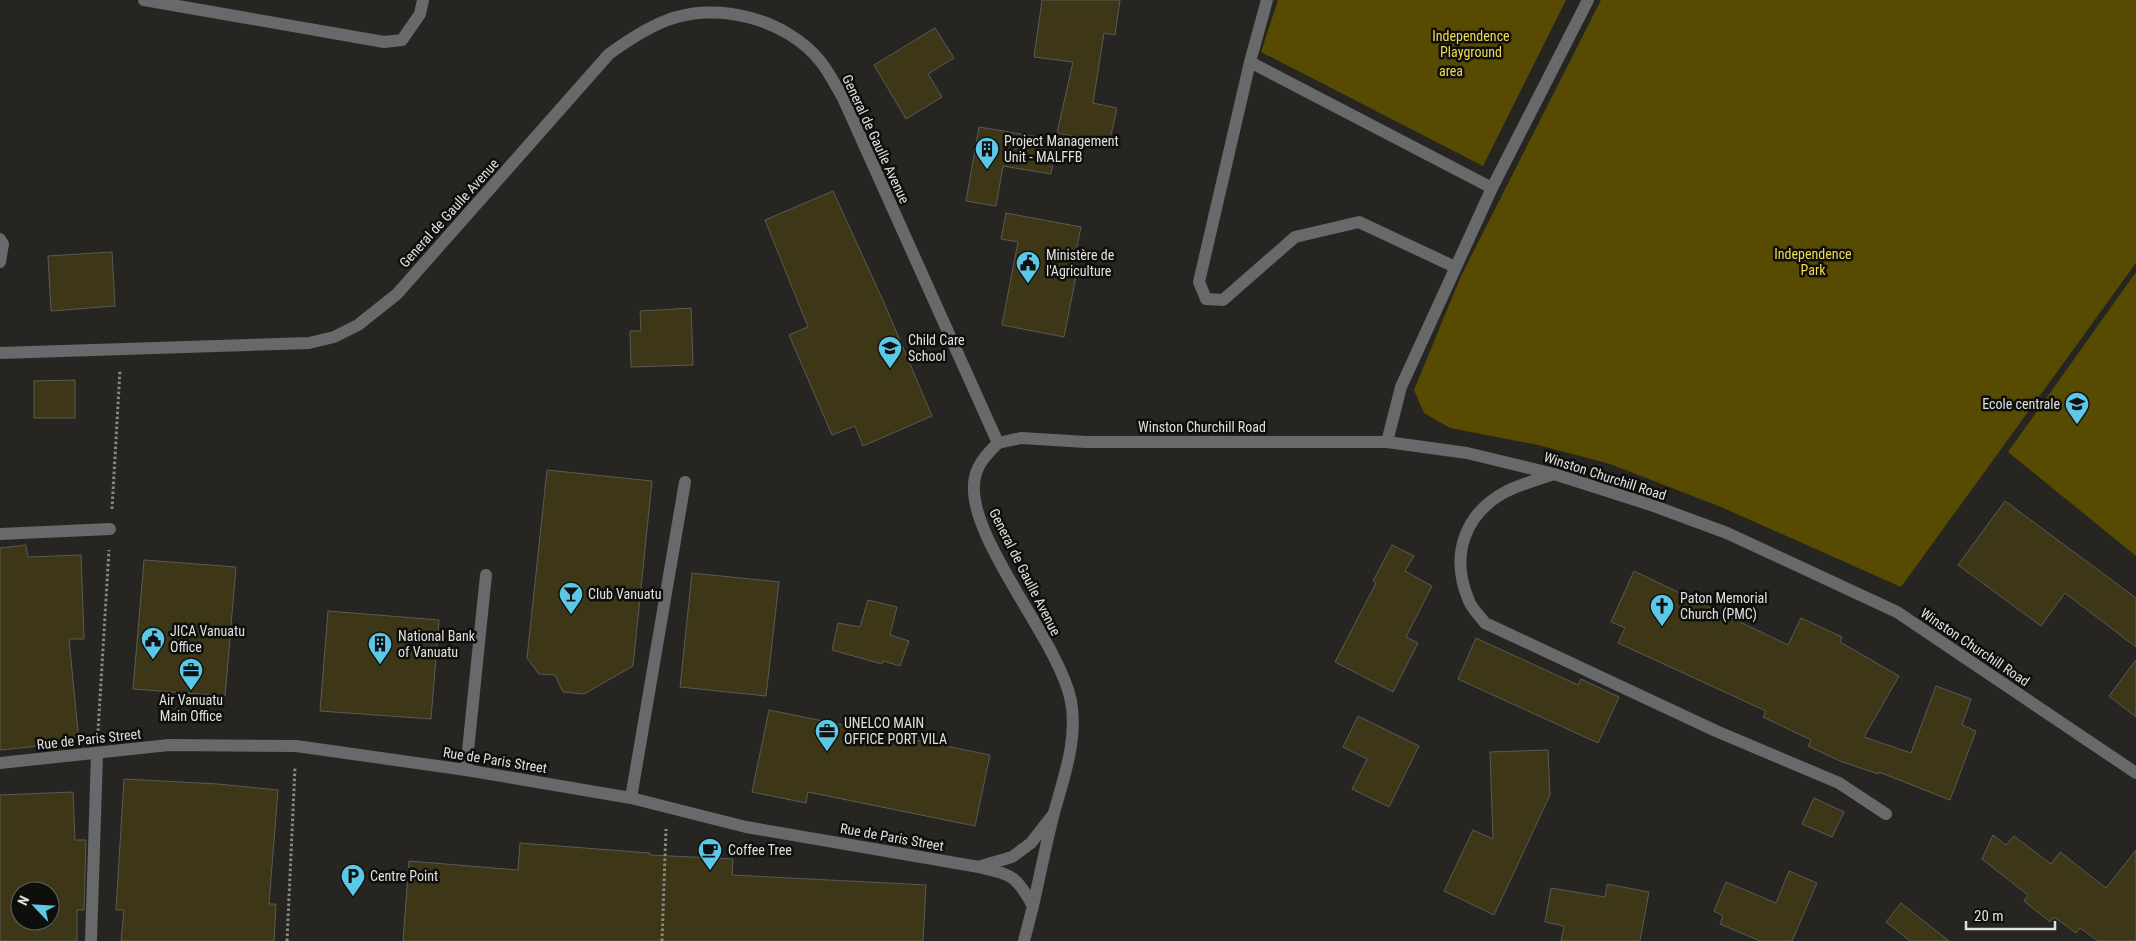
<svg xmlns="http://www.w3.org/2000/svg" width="2136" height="941" font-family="'Roboto Condensed',sans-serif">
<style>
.green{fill:#564b00}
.building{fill:#3d3717;stroke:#5a5a55;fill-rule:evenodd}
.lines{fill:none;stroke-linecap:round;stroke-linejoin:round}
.path{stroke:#898985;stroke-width:3;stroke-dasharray:2.5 2.5;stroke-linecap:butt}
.minor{stroke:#67696a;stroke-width:12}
.labels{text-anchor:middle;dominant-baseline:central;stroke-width:5;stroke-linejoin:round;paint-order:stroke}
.park-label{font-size:14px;fill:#f1da50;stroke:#0e0e0c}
.street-label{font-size:14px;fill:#e0e0dd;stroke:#0e0e0c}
.poi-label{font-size:14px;fill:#e0e0dd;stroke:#0e0e0c;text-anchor:start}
</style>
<rect width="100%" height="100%" fill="#262521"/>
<g class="green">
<path d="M1278,0H1566L1483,166L1261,52Z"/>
<path d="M1601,0H2136V263L1901,587L1721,507L1610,464L1538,445L1450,428L1424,413L1414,390L1461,276Z"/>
<path d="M2136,272V556L2008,452Z"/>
</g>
<g class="building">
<path d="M1042,0H1120L1115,35L1104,33L1093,103L1117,108L1109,144L1057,133L1073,62L1034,57Z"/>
<path d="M935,28L954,58L928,74L942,97L906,119L874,65Z"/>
<path d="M979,127L1057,140L1051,174L1003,166L996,206L966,201Z"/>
<path d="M833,191L885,305L932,416L863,446L855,426L832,435L789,335L808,327L765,220Z"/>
<path d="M1006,213L1081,227L1072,271H1077L1064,337L1002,325L1018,242L1001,239Z"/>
<path d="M112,252L115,306L51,311L48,256Z"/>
<path d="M691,308L693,365L631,367L630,331H641L640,311Z"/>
<path d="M75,380V418H34V381Z"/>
<path d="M547,470L652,481L633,666L584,694L563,692L555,675L539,674L527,658Z"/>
<path d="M2005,501L2136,598V647L2065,593L2041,626L1958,565Z"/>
<path d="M26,545L28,557L81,555L84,639H69L79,742L0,750V548Z"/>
<path d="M1392,545L1414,556L1405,571L1432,586L1406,637L1418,643L1393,692L1335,662L1376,583L1373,581Z"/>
<path d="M144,560L236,567L225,696L133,689Z"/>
<path d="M1634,571L1788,645L1801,618L1842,637L1840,642L1899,676L1864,737L1911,753L1936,686L1971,699L1962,725L1976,731L1950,800L1879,772L1878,774L1840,761L1808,746L1811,740L1763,717L1766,711L1618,643L1625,628L1611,622Z"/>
<path d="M692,573L779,582L766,696L680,687Z"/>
<path d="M868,600L897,607L890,635L909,641L900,666L883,661L882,664L832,650L838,623L860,627Z"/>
<path d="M328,611L439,620L431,719L320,711Z"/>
<path d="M1476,638L1578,685L1581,679L1619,697L1598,743L1458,679Z"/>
<path d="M2136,660V717L2109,696Z"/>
<path d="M769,710L990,755L975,826L808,792L806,803L752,792Z"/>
<path d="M1358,716L1419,746L1389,807L1352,789L1367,759L1343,747Z"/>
<path d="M1548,750L1550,795L1494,915L1444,891L1473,830L1493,839L1490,752Z"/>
<path d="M124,779L218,784L278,790L269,904H276L274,941H121L124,910H116Z"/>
<path d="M73,792L75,840H86L84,910H77V941H0V795ZM20,891H50V921H20Z"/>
<path d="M1814,798L1844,812L1832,837L1802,824Z"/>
<path d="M1993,835L2006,845L2014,836L2051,864L2060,852L2106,888L2136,850V941H2098L2080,928L2076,933L2054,917L2050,922L2024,901L2028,895L1982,859Z"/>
<path d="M520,843L650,853V855L733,859L732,875L926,885L923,941H403L409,861L518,870Z"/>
<path d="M1789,871L1817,883L1792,941H1760L1720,924L1723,916L1714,911L1726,882L1776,903Z"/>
<path d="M1607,884L1649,892L1640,941H1561L1564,926L1545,922L1551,888L1605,897Z"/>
<path d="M1901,903L1949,941H1910L1886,922Z"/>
</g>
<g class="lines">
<g class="path">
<path d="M112,509L120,370"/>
<path d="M98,731L109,550"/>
<path d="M287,941L295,767"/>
<path d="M662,941L666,829"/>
</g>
<g class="minor">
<path d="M144,0L384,42L402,40L420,14L423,0"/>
<path d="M1267,0L1250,62L1199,282L1206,299L1223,300L1295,237L1359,222L1455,267"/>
<path d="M1250,62L1492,188"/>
<path d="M0,239L3,244L0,262"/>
<path d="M0,353L309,343L334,337L358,325L397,294L609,54C627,41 645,29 665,21C716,0 787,19 821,62C830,74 836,86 843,98L998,443C988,453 978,463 975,477C962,533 1059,639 1071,701C1078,740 1064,776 1054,813C1046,844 1040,875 1033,906"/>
<path d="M1387,442L1401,387L1492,188L1588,0"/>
<path d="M998,443L1021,438L1086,442H1387L1467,453L1554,474L1654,506L1727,533L1897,612L2136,773"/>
<path d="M1554,474C1539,479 1522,484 1507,491C1463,514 1450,557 1469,601C1472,609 1480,616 1485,623L1716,731L1839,783L1886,814"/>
<path d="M0,534L110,529"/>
<path d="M0,763L169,745L296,746L466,770L631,798L746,827L979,867C1012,875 1016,875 1033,906L1024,941"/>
<path d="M466,770L486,575"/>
<path d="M631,798L685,482"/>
<path d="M981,866L1012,857L1031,843L1052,816"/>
<path d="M91,941L97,754"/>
</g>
</g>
<defs>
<symbol id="building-pin" viewBox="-11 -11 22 30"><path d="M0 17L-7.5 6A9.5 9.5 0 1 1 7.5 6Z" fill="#5bc8e7" stroke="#0e0e0c"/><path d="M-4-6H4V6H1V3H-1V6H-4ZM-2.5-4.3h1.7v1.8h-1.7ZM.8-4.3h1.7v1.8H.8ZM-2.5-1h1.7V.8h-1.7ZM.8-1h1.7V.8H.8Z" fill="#111"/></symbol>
<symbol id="civic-pin" viewBox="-11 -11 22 30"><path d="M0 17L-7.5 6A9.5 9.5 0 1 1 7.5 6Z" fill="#5bc8e7" stroke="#0e0e0c"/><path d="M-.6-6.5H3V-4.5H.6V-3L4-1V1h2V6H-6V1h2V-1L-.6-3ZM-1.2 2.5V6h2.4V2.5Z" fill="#111"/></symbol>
<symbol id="school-pin" viewBox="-11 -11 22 30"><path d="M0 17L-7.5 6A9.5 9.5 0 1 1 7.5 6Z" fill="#5bc8e7" stroke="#0e0e0c"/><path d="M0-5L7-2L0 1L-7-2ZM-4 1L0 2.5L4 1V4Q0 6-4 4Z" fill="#111"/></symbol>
<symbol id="bar-pin" viewBox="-11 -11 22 30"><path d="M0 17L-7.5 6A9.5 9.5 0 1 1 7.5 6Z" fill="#5bc8e7" stroke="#0e0e0c"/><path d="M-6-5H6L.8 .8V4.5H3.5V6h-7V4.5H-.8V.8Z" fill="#111"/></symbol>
<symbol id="church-pin" viewBox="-11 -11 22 30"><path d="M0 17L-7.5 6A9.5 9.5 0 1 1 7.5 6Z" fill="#5bc8e7" stroke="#0e0e0c"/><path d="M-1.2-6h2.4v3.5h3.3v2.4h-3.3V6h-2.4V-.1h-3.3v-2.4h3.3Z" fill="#111"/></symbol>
<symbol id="office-pin" viewBox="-11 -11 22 30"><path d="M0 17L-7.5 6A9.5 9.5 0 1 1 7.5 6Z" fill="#5bc8e7" stroke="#0e0e0c"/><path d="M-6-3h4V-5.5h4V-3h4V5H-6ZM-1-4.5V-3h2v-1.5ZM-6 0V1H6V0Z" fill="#111"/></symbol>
<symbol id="cafe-pin" viewBox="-11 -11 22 30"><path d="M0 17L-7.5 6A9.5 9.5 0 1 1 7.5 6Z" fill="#5bc8e7" stroke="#0e0e0c"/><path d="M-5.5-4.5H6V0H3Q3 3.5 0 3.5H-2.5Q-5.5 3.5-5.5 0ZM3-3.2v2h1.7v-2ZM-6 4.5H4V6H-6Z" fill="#111"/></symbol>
<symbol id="parking-pin" viewBox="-11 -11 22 30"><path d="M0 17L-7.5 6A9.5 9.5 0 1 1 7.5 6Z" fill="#5bc8e7" stroke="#0e0e0c"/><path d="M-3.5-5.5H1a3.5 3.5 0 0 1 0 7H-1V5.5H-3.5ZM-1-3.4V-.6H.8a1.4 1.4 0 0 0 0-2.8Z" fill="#111"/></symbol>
</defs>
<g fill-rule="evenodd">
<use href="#building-pin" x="973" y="135" width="28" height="38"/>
<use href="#civic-pin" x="1014" y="249" width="28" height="38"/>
<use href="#school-pin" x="876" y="334" width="28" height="38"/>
<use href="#school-pin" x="2063" y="390" width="28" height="38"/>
<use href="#bar-pin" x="557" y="580" width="28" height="38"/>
<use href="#church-pin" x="1648" y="592" width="28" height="38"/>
<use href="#civic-pin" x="139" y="625" width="28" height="38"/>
<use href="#building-pin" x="366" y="630" width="28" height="38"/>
<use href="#office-pin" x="177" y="656" width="28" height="38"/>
<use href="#office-pin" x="813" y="717" width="28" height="38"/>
<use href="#cafe-pin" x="696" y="836" width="28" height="38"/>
<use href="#parking-pin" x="339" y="862" width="28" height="38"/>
</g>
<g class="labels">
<g class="park-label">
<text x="1471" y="36">Independence<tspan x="1471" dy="16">Playground</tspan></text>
<text x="1451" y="71">area</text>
<text x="1813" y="254">Independence<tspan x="1813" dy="16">Park</tspan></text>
</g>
<g class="street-label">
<text transform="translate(876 139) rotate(65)">General de Gaulle Avenue</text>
<text transform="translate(449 213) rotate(-48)">General de Gaulle Avenue</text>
<text x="1202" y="427">Winston Churchill Road</text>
<text transform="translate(1605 476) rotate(18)">Winston Churchill Road</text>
<text transform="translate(1025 572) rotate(63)">General de Gaulle Avenue</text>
<text transform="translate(1975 647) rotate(34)">Winston Churchill Road</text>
<text transform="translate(89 739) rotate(-6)">Rue de Paris Street</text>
<text transform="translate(495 760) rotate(9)">Rue de Paris Street</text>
<text transform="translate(892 837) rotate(10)">Rue de Paris Street</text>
</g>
<g class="poi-label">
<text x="1004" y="141">Project Management<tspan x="1004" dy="16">Unit - MALFFB</tspan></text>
<text x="1046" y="255">Ministère de<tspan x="1046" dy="16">l'Agriculture</tspan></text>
<text x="908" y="340">Child Care<tspan x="908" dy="16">School</tspan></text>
<text x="2060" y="404" text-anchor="end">Ecole centrale</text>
<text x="588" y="594">Club Vanuatu</text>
<text x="1680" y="598">Paton Memorial<tspan x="1680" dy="16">Church (PMC)</tspan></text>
<text x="170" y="631">JICA Vanuatu<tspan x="170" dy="16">Office</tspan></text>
<text x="398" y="636">National Bank<tspan x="398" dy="16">of Vanuatu</tspan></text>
<text x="191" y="700" text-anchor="middle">Air Vanuatu<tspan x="191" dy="16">Main Office</tspan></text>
<text x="844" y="723">UNELCO MAIN<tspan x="844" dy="16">OFFICE PORT VILA</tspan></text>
<text x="728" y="850">Coffee Tree</text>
<text x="370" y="876">Centre Point</text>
</g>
</g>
<g transform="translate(35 906) rotate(295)"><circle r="24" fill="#0e0e0c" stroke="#626260"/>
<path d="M0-4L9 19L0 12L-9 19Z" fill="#5bc8e7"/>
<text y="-8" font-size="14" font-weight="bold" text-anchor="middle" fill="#e0e0dd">N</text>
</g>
<path d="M1966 921v8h89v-8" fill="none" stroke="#e0e0dd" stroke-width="2.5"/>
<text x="1974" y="921" font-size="15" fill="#e0e0dd" stroke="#0e0e0c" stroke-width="4" paint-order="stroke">20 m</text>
</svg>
